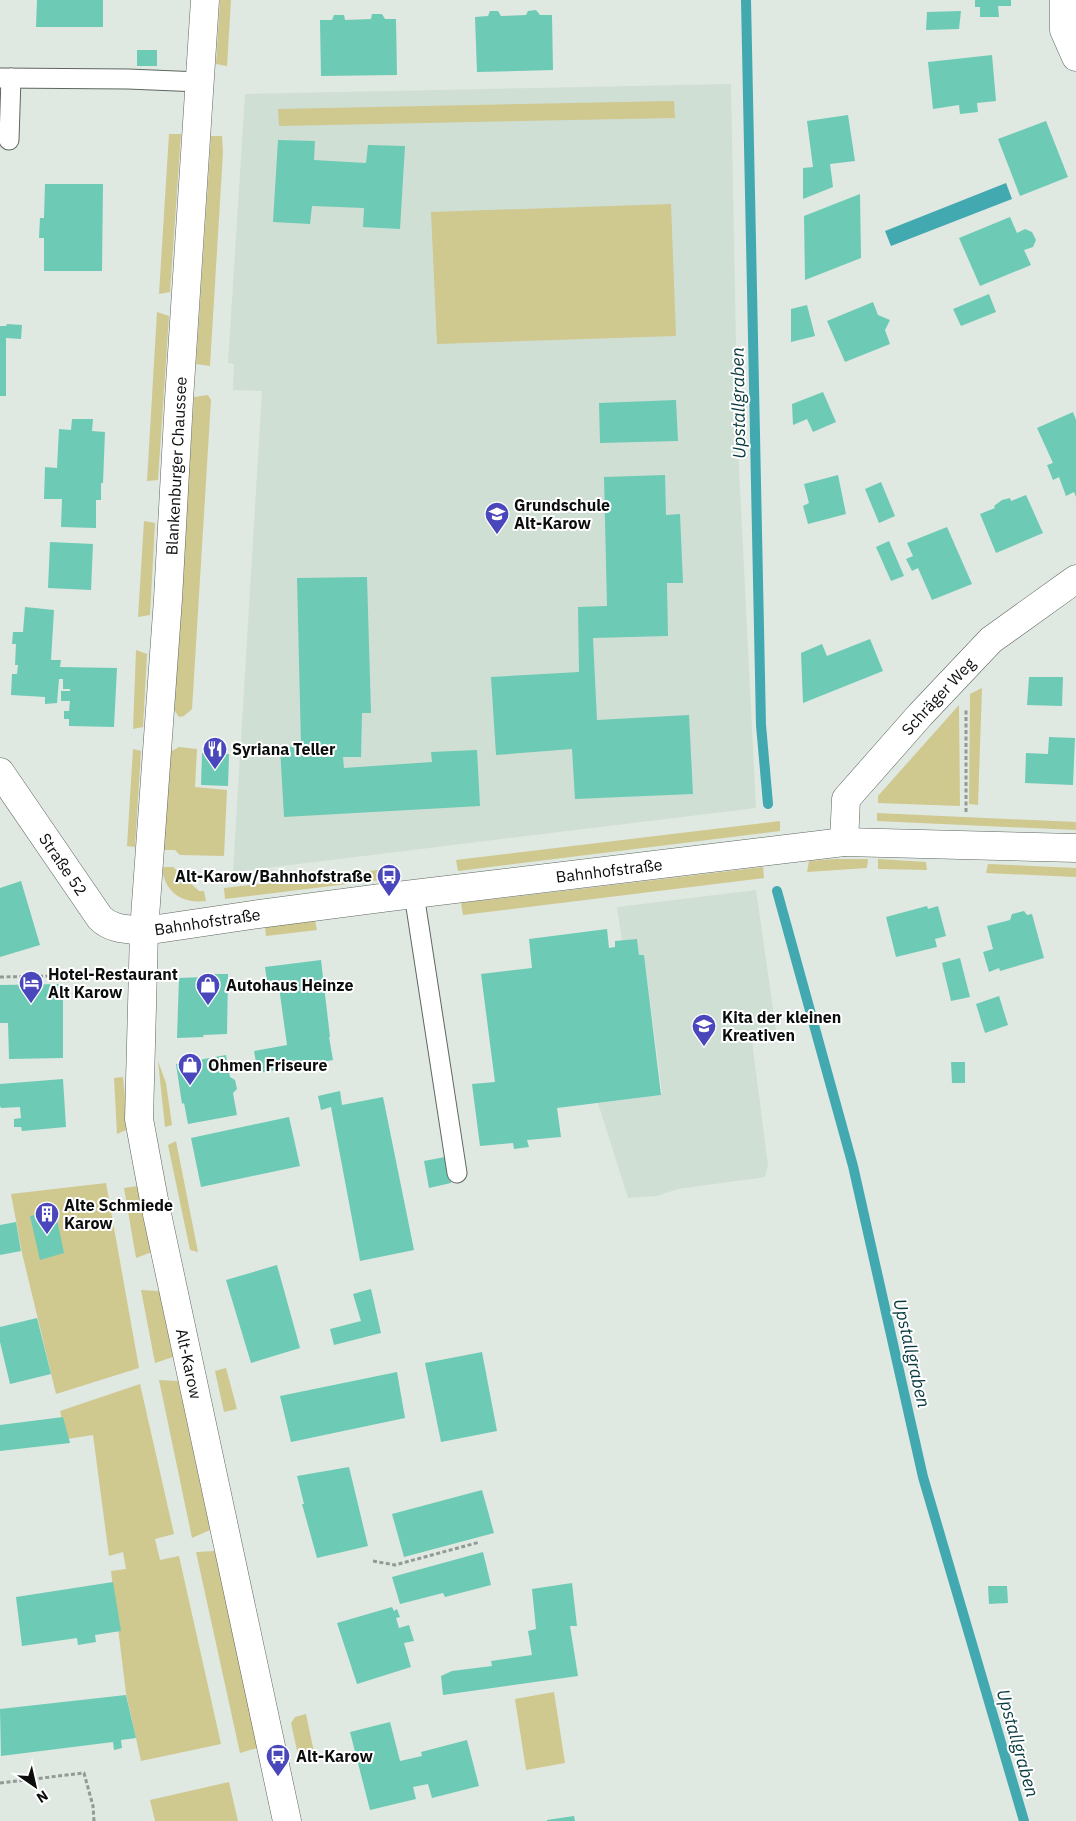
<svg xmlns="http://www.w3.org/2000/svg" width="1076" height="1821" font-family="'IBM Plex Sans',sans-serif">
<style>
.built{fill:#d0dfd4}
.green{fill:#cfc88f}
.water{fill:#42a9b1}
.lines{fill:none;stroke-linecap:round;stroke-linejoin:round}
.stream{stroke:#42a9b1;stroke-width:10}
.building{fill:#6dcab5}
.service-casing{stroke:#5e6660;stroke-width:21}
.minor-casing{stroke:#5e6660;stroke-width:29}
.secondary-casing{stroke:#5e6660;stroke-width:29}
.path{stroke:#939994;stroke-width:3;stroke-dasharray:4 2.5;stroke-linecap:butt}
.service{stroke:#fff;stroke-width:19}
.minor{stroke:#fff;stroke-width:28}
.secondary{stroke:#fff;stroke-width:28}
.labels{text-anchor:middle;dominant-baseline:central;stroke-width:4;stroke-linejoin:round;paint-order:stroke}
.street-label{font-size:16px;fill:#0a0d0b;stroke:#fff}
.poi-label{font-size:16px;font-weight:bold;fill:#0a0d0b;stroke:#fff;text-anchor:start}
.water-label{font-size:18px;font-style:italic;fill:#093a3e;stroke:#fff}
</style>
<rect width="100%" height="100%" fill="#e0e8e2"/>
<g class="built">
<path d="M731,84L738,449L756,808L233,872L262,391L233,390L234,364L228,363L245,94Z"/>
<path d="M756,890L777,1036L752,1041L768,1166L765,1177L678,1189L657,1196L628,1198L598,1103L661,1095L662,1092L644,955H639L637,939L622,941L617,907Z"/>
</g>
<g class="green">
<path d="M220,0H231L227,66L216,64Z"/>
<path d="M674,101L675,118L279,126L278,109Z"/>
<path d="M169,134H181L170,292L159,294Z"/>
<path d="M211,136H222L223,152L210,366L196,364Z"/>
<path d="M671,204L676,336L437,344L431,212Z"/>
<path d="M157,312L169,316L158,480L147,481Z"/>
<path d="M208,395L211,400L192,709L184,716L179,717L173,708L194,397Z"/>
<path d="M144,521L155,523L150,615L138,617Z"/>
<path d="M136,650L147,654L143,727L133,729Z"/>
<path d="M982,688L978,805L969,804L970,694Z"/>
<path d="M959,705L960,806L878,803V796Z"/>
<path d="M179,747L197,749L195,787L227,790L224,856L180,855L175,850H164L170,752Z"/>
<path d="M133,749L141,751L135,847L127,846Z"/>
<path d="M877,813L1076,822V830L877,821Z"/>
<path d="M780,821V831L458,871L456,860Z"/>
<path d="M834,859H868L867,868L807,872L809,861Z"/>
<path d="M878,859L926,862L927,870L878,869Z"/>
<path d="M988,864L1076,868V877L986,873Z"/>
<path d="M162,867H173L199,891H204L206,901C182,904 164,892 162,867Z"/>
<path d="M763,867L764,878L463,915L461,903Z"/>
<path d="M378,870L380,880L225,899L224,888Z"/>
<path d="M315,921L317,930L266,936L265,927Z"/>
<path d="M158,1061L166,1083L172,1125L165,1127Z"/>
<path d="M123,1077L128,1129L117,1134L114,1078Z"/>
<path d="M176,1141L198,1252L190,1250L168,1145Z"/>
<path d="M106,1183L139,1368L56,1394L22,1253L11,1194Z"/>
<path d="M138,1186L152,1252L136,1258L124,1188Z"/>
<path d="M141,1290L159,1291L173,1357L155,1363Z"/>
<path d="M226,1368L237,1409L224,1412L215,1371Z"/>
<path d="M159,1380L178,1381L210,1530L192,1538Z"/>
<path d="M140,1384L174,1534L155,1539L160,1560L179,1556L221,1744L141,1761L126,1693L111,1571L126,1569L123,1552L109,1556L93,1435L67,1439L60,1411Z"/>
<path d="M216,1551L257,1748L240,1753L196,1552Z"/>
<path d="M554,1692L565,1763L526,1770L515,1699Z"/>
<path d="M306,1714L314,1752L298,1755L291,1723L295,1717Z"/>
<path d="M229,1782L238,1821H155L150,1800Z"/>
</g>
<path class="water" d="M1006,183L1012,199L891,246L885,231Z"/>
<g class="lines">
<g class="stream">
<path d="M746,0L761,725L768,804"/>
<path d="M777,891L853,1166L923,1477L1024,1821"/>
</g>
</g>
<g class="building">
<path d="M37,0H103V27H36Z"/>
<path d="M975,0H1011V6H998L999,17H980V7H975Z"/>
<path d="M536,10L540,15H552L553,70L477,72L475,17L488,16L490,11H498L501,16L526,15L528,11Z"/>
<path d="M961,11L959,29L926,30L927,12Z"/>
<path d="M372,14H382L385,19H396L397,75L321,76L320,20H332L334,15H344L345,20L371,19Z"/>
<rect x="137" y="50" width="20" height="16"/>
<path d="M992,55L996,101L977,103L978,112L960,114L959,105L933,109L928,62Z"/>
<path d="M848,115L855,161L830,164L833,187L803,199V168L813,167L807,121Z"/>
<path d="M1046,121L1068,177L1020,196L998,139Z"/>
<path d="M278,140L315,141L314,160L366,163L368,145L405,146L400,229L363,227L364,208L312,206L310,224L273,222Z"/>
<path d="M45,184H103L102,271H44V238H39L40,218H44Z"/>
<path d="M860,194L861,258L805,280L804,216Z"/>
<path d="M1010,217L1017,233L1025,229L1032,232L1036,240L1033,247L1024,250L1031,265L980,286L959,238Z"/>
<path d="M989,294L996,312L961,326L953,309Z"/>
<path d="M873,302L878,315L890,320L885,330L890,344L845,362L827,321Z"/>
<path d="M807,305L815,336L791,342V309Z"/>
<path d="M7,324L22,325L21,339L6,338V396H0V326H6Z"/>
<path d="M823,392L836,422L813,432L807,419L793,425L792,404Z"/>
<path d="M676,400L678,441L600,443L599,403Z"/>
<path d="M1073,412L1076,420V497L1074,492L1066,496L1059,477L1053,480L1047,465L1053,463L1037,428Z"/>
<path d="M72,419H93L92,431L105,432L103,483H101V500H96V528L61,527L62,499H44L45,467L57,468L59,429L71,430Z"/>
<path d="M665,475L666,515L680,514L683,583H667L668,636L593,638L597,720L689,715L693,794L575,799L572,749L496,755L491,677L579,672L578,607L607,606L604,477Z"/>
<path d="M838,475L846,514L808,524L803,506L809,503L804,484Z"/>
<path d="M881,482L895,516L879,523L865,489Z"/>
<path d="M1026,495L1043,533L996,553L980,514L995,508L994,506L1002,500L1010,498L1011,501Z"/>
<path d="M947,527L972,584L932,600L918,568L912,571L906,559L913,556L907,543Z"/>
<path d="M889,541L904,576L891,581L876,547Z"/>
<path d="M50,542L93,544L91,590L48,588Z"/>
<path d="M367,577L371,713H362L361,757H343L344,768L432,762L431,752L477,750L480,806L284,817L280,747L301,746L297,578Z"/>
<path d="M25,607L54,610L51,660H61L60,667L117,668L114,727L69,726V719H64V711H69L70,701H61V691H70V689H63V679H59L57,703L45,704V697L11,695L12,674H17L18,665H15L16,644H12L13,632H23Z"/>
<path d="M870,639L883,671L803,703L801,653L822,644L827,656Z"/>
<path d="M1029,677H1063L1062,706L1027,705Z"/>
<path d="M1049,737L1075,738L1073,785L1025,783L1026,753L1048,754Z"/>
<path d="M202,753L229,754L228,786L201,785Z"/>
<path d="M21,881L40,945L0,957V888Z"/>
<path d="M927,906L928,909L938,906L946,936L935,939L937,947L896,957L886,917Z"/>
<path d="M1024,911L1027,915L1032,914L1044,958L1000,971L999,968L989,972L983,952L993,949L987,926L1010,920L1012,914Z"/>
<path d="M607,929L609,948L615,947V941L637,939L639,955H644L661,1095L557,1108L561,1137L527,1140L529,1147L514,1149L513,1143L480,1146L472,1084L495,1082L481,974L532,968L529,939Z"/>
<path d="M960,958L970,997L951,1001L942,963Z"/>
<path d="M321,960L330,1037H329L333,1060L258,1073L254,1051L287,1045L278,980L267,981L265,967Z"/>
<path d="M204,974H228L227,1034L203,1035L204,1037L177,1038L179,978L204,977Z"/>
<path d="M63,984V1058L9,1059L8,1023H0V985Z"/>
<path d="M999,996L1008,1025L985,1033L976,1004Z"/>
<path d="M226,1055L230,1077L235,1080L237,1089L233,1093L237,1115L188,1124L184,1103L182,1104L176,1064Z"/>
<path d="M951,1062H965V1083H952Z"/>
<path d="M63,1079L66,1127L22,1131L21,1127H14V1119L21,1118L20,1107L1,1108L0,1106V1084Z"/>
<path d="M340,1091L342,1105L383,1097L414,1250L360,1261L331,1107L321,1110L318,1096Z"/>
<path d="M289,1117L300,1166L201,1187L191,1138Z"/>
<path d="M445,1157L451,1183L429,1188L424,1161Z"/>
<path d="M55,1210L64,1253L40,1260L30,1216Z"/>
<path d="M16,1222L21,1251L0,1255V1225Z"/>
<path d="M277,1265L300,1348L251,1363L226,1280Z"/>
<path d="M371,1289L381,1333L334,1345L330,1329L361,1321L353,1294Z"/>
<path d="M37,1318L51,1374L10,1384L0,1342V1327Z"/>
<path d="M482,1352L497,1431L441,1442L425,1363Z"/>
<path d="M397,1372L405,1418L291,1442L280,1396Z"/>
<path d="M63,1417L70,1443L0,1451V1425Z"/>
<path d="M349,1467L368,1546L317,1558L302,1504H304L297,1476Z"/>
<path d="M482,1490L494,1533L404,1557L392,1514Z"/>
<path d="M483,1552L491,1585L445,1597L443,1593L400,1604L392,1577Z"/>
<path d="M113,1582L121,1631L95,1635L96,1642L78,1645L77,1638L22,1646L16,1597Z"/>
<path d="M572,1583L577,1626H570L578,1676L443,1695L441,1676L452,1671L492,1666L491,1661L532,1655L528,1631L536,1629L532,1589Z"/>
<path d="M988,1586H1007L1008,1603L989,1604Z"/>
<path d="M392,1607L394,1611L397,1609L400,1617L396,1618L399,1628L409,1625L414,1641L404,1643L411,1667L357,1684L337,1623Z"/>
<path d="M126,1695L136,1738L121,1740L122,1748L114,1750L113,1742L1,1756L0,1709Z"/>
<path d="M390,1722L400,1761L422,1756L421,1752L467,1740L479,1786L432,1798L428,1784L413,1787L416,1799L370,1810L350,1732Z"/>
<path d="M574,1816L575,1821H547V1820Z"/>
</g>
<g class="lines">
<defs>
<g id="service">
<path d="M0,78L128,79L200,82"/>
<path d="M9,140L11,78"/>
<path d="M414,894L457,1173"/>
</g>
<g id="minor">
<path d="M1064,0V30L1076,57"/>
<path id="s1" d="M0,772L100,918C112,930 128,929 144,931"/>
<path id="s2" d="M844,842L846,799L920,715L991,640L1076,579"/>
</g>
<g id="secondary">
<path id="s3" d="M205,0L179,400L168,599L144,931L139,1119L154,1200L287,1821"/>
<path id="s4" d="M144,931L252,915L389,897L844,842L1076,848"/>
</g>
</defs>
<use href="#service" class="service-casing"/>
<use href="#minor" class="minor-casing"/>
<use href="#secondary" class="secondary-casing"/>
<g class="path">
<path d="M966,812V710"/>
<path d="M0,977L104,975"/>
<path d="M373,1561L395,1565L480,1542"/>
<path d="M0,1783L84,1773L93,1806L94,1821"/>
</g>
<use href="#service" class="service"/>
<use href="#minor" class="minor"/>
<use href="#secondary" class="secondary"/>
</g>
<defs>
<symbol id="school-pin" viewBox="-11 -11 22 30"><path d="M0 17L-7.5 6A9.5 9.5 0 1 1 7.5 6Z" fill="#4a46bc" stroke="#fff"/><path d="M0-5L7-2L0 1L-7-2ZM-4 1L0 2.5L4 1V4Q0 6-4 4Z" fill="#fff"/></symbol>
<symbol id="restaurant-pin" viewBox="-11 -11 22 30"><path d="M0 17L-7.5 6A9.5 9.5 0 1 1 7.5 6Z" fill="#4a46bc" stroke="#fff"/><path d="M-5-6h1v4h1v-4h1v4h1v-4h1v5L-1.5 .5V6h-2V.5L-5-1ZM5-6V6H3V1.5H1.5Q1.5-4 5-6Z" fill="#fff"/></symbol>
<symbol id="bus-pin" viewBox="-11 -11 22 30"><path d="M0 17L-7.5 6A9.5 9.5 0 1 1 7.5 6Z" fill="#4a46bc" stroke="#fff"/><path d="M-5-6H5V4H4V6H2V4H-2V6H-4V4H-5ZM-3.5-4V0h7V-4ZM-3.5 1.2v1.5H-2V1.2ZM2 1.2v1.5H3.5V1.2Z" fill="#fff"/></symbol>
<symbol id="hotel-pin" viewBox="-11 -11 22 30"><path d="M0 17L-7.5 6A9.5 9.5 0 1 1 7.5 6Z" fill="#4a46bc" stroke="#fff"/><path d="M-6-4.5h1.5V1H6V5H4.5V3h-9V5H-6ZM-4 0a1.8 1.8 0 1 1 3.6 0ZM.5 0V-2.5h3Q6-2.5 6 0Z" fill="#fff"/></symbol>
<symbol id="shop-pin" viewBox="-11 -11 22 30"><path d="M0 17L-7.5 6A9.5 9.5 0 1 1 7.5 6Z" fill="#4a46bc" stroke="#fff"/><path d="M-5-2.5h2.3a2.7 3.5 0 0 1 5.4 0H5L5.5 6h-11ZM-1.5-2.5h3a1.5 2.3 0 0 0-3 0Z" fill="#fff"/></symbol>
<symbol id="building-pin" viewBox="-11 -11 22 30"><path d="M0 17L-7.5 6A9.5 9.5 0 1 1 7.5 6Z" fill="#4a46bc" stroke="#fff"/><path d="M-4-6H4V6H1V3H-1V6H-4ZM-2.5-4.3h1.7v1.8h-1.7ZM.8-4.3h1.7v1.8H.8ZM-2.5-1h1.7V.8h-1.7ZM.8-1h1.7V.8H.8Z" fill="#fff"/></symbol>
</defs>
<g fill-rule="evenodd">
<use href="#school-pin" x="483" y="500" width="28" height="38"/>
<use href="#restaurant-pin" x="201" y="735" width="28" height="38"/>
<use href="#bus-pin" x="375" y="862" width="28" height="38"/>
<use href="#hotel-pin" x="17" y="969" width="28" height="38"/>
<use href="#shop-pin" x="194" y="971" width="28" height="38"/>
<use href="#school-pin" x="690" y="1012" width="28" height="38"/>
<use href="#shop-pin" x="176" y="1051" width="28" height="38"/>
<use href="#building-pin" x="33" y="1200" width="28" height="38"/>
<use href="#bus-pin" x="264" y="1742" width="28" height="38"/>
</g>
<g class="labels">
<g class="street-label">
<text transform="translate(176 466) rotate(-87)">Blankenburger Chaussee</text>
<text stroke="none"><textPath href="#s2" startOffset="181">Schräger Weg</textPath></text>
<text stroke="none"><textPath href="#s1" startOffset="112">Straße 52</textPath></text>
<text stroke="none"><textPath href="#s4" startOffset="469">Bahnhofstraße</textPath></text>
<text stroke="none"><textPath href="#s4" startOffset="64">Bahnhofstraße</textPath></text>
<text stroke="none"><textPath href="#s3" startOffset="1371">Alt-Karow</textPath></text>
</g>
<g class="poi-label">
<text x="514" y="505">Grundschule<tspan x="514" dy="18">Alt-Karow</tspan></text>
<text x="232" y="749">Syriana Teller</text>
<text x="372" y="876" text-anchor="end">Alt-Karow/Bahnhofstraße</text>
<text x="48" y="974">Hotel-Restaurant<tspan x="48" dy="18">Alt Karow</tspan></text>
<text x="226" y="985">Autohaus Heinze</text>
<text x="722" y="1017">Kita der kleinen<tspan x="722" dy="18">Kreativen</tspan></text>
<text x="208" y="1065">Ohmen Friseure</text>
<text x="64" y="1205">Alte Schmiede<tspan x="64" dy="18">Karow</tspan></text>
<text x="296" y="1756">Alt-Karow</text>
</g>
<g class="water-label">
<text transform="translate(738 403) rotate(-91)">Upstallgraben</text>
<text transform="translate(912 1353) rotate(77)">Upstallgraben</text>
<text transform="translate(1018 1743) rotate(74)">Upstallgraben</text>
</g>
</g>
<g transform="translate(35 1786) rotate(146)" stroke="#ffffff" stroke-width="4" paint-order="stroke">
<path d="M0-4L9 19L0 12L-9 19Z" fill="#0a0d0b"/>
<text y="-8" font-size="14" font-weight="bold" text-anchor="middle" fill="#0a0d0b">N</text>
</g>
</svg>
